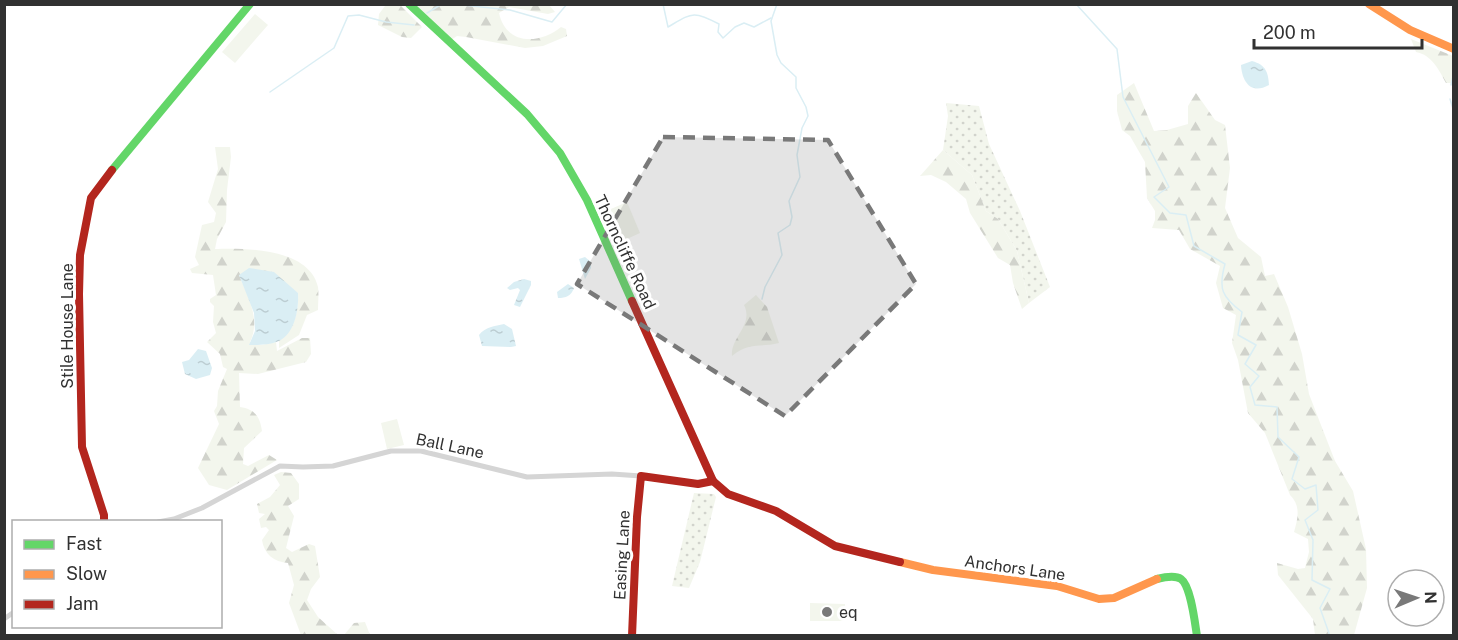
<svg xmlns="http://www.w3.org/2000/svg" width="1458" height="640" font-family="'Public Sans',sans-serif">
<style>
.green{fill:url(#green-dots)}
.forest{fill:url(#forest-firs)}
.pitch{fill:#f3f6ed}
.water{fill:url(#water-ripples)}
.lines{fill:none;stroke-linecap:round;stroke-linejoin:round}
.stream{stroke:#daeef4;stroke-width:1.5}
.street{stroke:#d5d5d5;stroke-width:5}
.fast{stroke:#63d668;stroke-width:8}
.slow{stroke:#ff974d;stroke-width:8}
.jam{stroke:#b3261e;stroke-width:8}
.marked{fill:#797979;fill-opacity:0.2;stroke:#797979;stroke-width:4.5;stroke-dasharray:12 8;stroke-linejoin:round}
.poi-dot{fill:#797979;stroke:#fff;stroke-width:2}
.labels{text-anchor:middle;dominant-baseline:central;stroke-width:6;stroke-linejoin:round;paint-order:stroke}
.street-label{font-size:16px;fill:#313131;stroke:#fff}
.poi-label{font-size:16px;fill:#313131;stroke:#fff;text-anchor:start}
</style>
<defs>
<pattern id="green-dots" width="8" height="8" patternUnits="userSpaceOnUse" patternTransform="scale(1.5)"><rect width="8" height="8" fill="#f3f6ed"/><path d="M2 2h.1M6 6h.1" fill="none" stroke="#d1d3cc" stroke-width="1.8" stroke-linecap="round"/></pattern>
<pattern id="forest-firs" width="22" height="20" patternUnits="userSpaceOnUse" patternTransform="scale(1.5)"><rect width="22" height="20" fill="#f3f6ed"/><path d="M5 1l3.5 6h-7zM16 11l3.5 6h-7z" fill="#d1d3cc"/></pattern>
<pattern id="water-ripples" width="26" height="14" patternUnits="userSpaceOnUse" patternTransform="scale(1.5)"><rect width="26" height="14" fill="#daeef4"/><path d="M2 4q2-2 4 0t4 0M15 11q2-2 4 0t4 0" fill="none" stroke="#bccdd2"/></pattern>
</defs>
<rect width="100%" height="100%" fill="#fff"/>
<g class="green">
<path d="M946,103L979,106L989,144L1020,211L1050,287L1029,303L1017,251L998,219L986,211L972,175L943,150L948,116Z"/>
<path d="M694,493L714,494L716,497L700,562L689,588L672,586Z"/>
</g>
<g class="forest">
<path d="M416,5H549L555,12L548,14L509,7L499,13C506,45 539,45 561,27L566,29L567,36L543,46L525,48L466,37L457,36L451,40Z"/>
<path d="M385,6H401L422,27L411,38L402,37L378,25L379,14Z"/>
<path d="M1411,39L1453,56V83H1446C1439,70 1432,55 1416,52Z"/>
<path d="M1134,83L1154,131L1167,130L1188,124V106L1196,93L1215,120L1225,125L1230,168L1225,208L1238,238L1261,257L1265,276L1274,274L1288,307L1302,354L1309,394L1319,420L1335,461L1353,491L1366,549L1367,588L1354,635H1315L1313,619L1278,575L1277,563L1298,569L1305,568L1309,552L1308,539L1294,532C1298,518 1301,506 1290,495L1265,433L1248,413L1238,360L1232,343L1236,315L1223,308L1216,283L1220,266L1190,249L1179,230L1152,228L1155,220V211L1147,198L1145,162L1130,136L1122,130L1117,111V95Z"/>
<path d="M215,147H230L231,157L227,190L226,222L217,239L215,249C246,248 309,248 318,287C319,294 318,303 318,310L307,315L299,335L279,348V341C294,330 299,312 298,293L239,275C248,297 261,319 250,342L261,345L276,342L277,351L302,338H310L311,354L306,362L258,374L239,373L240,407C255,409 260,417 262,431L244,448L243,464L248,466L269,455L277,460L227,490L209,485L198,468L219,424L214,411L217,406L218,391L227,369L223,367L220,354L207,342L216,333L213,322L214,306L210,302V299L216,295L213,275L192,273L190,269L199,265L195,257L202,225L214,222L216,213L208,202L218,169Z"/>
<path d="M943,150L972,175L986,211L998,219L1017,251L1029,303L1022,309L1013,283L1010,265L998,258L970,213L966,199L946,182L931,175L920,176Z"/>
<path d="M756,295L767,307L779,343C759,348 750,341 732,356C730,338 754,325 744,305Z"/>
<path d="M281,472L291,473L299,484V499L288,506L294,516L286,548L292,552L309,544L315,546L320,577L311,589L307,600L318,617L338,635H301L289,603L294,585L288,563C274,562 264,554 262,540L269,530L266,527L261,528L259,519L265,514L259,513L257,504L270,497L280,485L274,475Z"/>
<path d="M365,622L370,635H344L354,623Z"/>
</g>
<g class="pitch">
<path d="M255,14L268,25L235,63L222,52Z"/>
<path d="M627,202L640,233L618,243L604,212Z"/>
<path d="M397,419L404,445L387,449L381,423Z"/>
<path d="M810,603L845,604L844,621H810Z"/>
</g>
<g class="water">
<path d="M1252,61C1266,65 1268,72 1269,85C1251,95 1242,82 1241,65Z"/>
<path d="M585,257L591,262V268L585,279L579,259Z"/>
<path d="M249,268L274,272L298,293C299,309 295,333 279,341C270,345 258,345 249,345L255,331L254,313L239,275Z"/>
<path d="M524,279L531,281V285L520,307L514,305L520,290L518,288L510,290L507,288L514,282Z"/>
<path d="M568,284L574,288C571,296 566,298 558,298L557,292Z"/>
<path d="M504,324L512,329L516,346L511,347L482,346L479,335C485,327 495,326 504,324Z"/>
<path d="M198,349L206,351L212,368L210,375L196,379L185,374L182,362L189,360Z"/>
</g>
<g class="lines">
<g class="stream">
<path d="M453,4L510,10L552,22L567,4"/>
<path d="M663,4L668,27C692,13 693,10 719,24L718,32L723,38L735,27L744,23L754,27L771,18"/>
<path d="M1076,4L1117,49L1123,97L1169,187L1154,197L1170,213L1186,215L1194,246L1225,264C1218,289 1222,297 1242,312L1238,335L1256,345L1245,364L1259,376L1250,387L1255,405L1277,407L1278,437L1299,457L1292,479L1305,489L1316,485L1318,510L1305,520L1313,540L1312,580L1330,589L1320,608L1330,636"/>
<path d="M427,13L442,4"/>
<path d="M1451,85L1454,72"/>
<path d="M270,92L334,48L348,16L359,15L386,22L414,25"/>
<path d="M1450,99L1454,112"/>
<path d="M762,299L765,287L782,255L778,233L790,225L792,217L789,201L800,177L797,155L802,128L808,116L806,107L796,88V77L781,63L777,55L771,21L777,4"/>
</g>
<g class="street">
<path d="M158,522L174,519L202,508L280,466L303,467L333,466L391,451H421L527,477L612,474L641,476"/>
<path d="M4,619L14,612"/>
</g>
<g class="fast">
<path d="M409,4L527,114L560,153L587,200L632,301"/>
<path d="M112,170L250,4"/>
<path d="M1157,579C1165,577 1175,575 1181,579C1191,586 1195,624 1197,636"/>
</g>
<g class="slow">
<path d="M1369,4L1410,30L1454,49"/>
<path d="M900,562L933,570L1057,586L1099,599L1114,598L1157,579"/>
</g>
<g class="jam">
<path d="M632,301L713,481L728,494L776,511L835,546L900,562"/>
<path d="M104,522V515L82,447L79,294L80,255L91,198L112,170"/>
<path d="M632,636L637,517L641,476L698,484L713,481"/>
</g>
</g>
<path class="marked" d="M663,137L828,140L916,284L785,416L577,284Z"/>
<circle class="poi-dot" cx="827" cy="612" r="6"/>
<g class="labels">
<g class="street-label">
<text transform="translate(625 252) rotate(65)">Thorncliffe Road</text>
<text transform="translate(67 326) rotate(-90)">Stile House Lane</text>
<text transform="translate(450 446) rotate(12)">Ball Lane</text>
<text transform="translate(622 555) rotate(-87)">Easing Lane</text>
<text transform="translate(1015 568) rotate(8)">Anchors Lane</text>
</g>
<g class="poi-label">
<text x="839" y="612">eq</text>
</g>
</g>
<rect width="1458" height="640" fill="none" stroke="#313131" stroke-width="12"/>
<rect x="12" y="520" width="210" height="108" fill="#ffffff" stroke="#adadad" stroke-width="1.5"/>
<rect x="24" y="540" width="30" height="9" fill="#63d668" stroke="#adadad" stroke-width="1.5"/>
<text x="66" y="550" font-size="18" fill="#313131">Fast</text>
<rect x="24" y="570" width="30" height="9" fill="#ff974d" stroke="#adadad" stroke-width="1.5"/>
<text x="66" y="580" font-size="18" fill="#313131">Slow</text>
<rect x="24" y="600" width="30" height="9" fill="#b3261e" stroke="#adadad" stroke-width="1.5"/>
<text x="66" y="610" font-size="18" fill="#313131">Jam</text>
<g transform="translate(1416 598) rotate(88)"><circle r="28" fill="#ffffff" stroke="#adadad" stroke-width="1.5"/>
<path d="M0-4.5L10 22L0 15L-10 22Z" fill="#797979"/>
<text y="-9" font-size="16" font-weight="bold" text-anchor="middle" fill="#313131">N</text>
</g>
<path d="M1254 39v9h168v-9" fill="none" stroke="#313131" stroke-width="3"/>
<text x="1263" y="39" font-size="18" fill="#313131" stroke="#ffffff" stroke-width="4.5" paint-order="stroke">200 m</text>
</svg>
